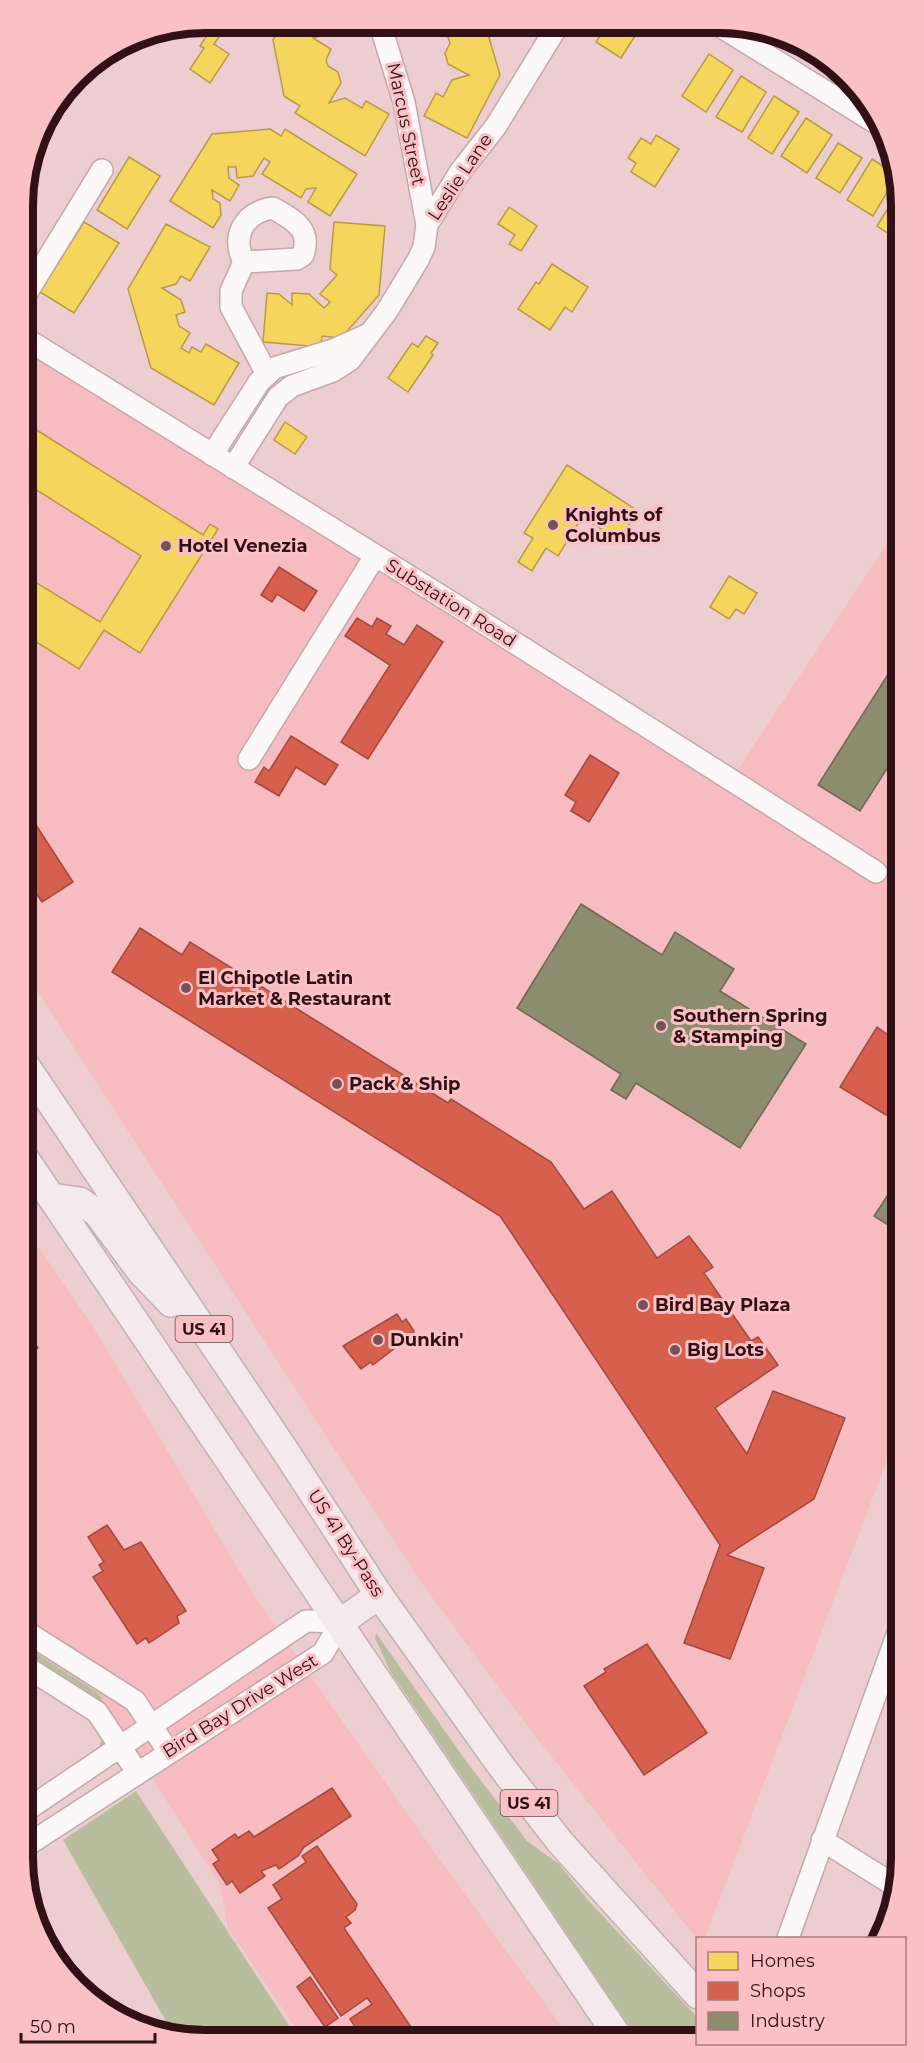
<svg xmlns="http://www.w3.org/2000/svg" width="924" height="2063" font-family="Montserrat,sans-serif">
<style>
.built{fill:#f6bcc2}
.green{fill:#b8be9d}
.homes{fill:#f6d55c;stroke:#bb9a47;stroke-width:1.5}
.shops{fill:#d6604d;stroke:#a5483c;stroke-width:1.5}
.industry{fill:#8c8c6e;stroke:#716754;stroke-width:1.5}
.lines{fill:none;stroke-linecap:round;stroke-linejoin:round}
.minor-casing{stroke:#c5a8aa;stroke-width:24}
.major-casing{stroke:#c3b1b3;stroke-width:30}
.minor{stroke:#fcf8f8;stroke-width:21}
.major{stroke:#f4eaeb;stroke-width:27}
.poi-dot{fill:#735357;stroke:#f9c1c5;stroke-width:2}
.labels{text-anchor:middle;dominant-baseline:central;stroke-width:6;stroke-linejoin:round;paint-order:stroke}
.shield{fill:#f9c1c5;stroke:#6e464a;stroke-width:1.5}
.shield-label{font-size:16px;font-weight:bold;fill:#321116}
.street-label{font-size:18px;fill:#321116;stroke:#f9c1c5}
.poi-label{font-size:18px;font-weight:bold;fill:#321116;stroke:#f9c1c5;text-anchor:start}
.rim{fill:none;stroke:#321116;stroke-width:8}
</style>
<rect width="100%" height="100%" fill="#ecced0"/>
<g class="built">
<path d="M23,327L267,475L735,774L896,530L900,1426L705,1938L697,1939L532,1732L420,1581L26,974Z"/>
<path d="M26,1229L94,1328L255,1597L440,1860L568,2035L301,2036L228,1928L220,1885L98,1693L28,1648Z"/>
</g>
<g class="green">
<path d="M376,1633L466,1761L527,1841L559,1864L588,1900L697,2017V2035H635L390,1671L375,1638Z"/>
<path d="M28,1648L98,1693L134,1749L96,1757L103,1735L87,1712L28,1674Z"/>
<path d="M136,1791L296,2036L175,2037L63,1840Z"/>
</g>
<g class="homes">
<path d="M283,23H346L342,30L333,25L327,34L313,38L331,49L326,60L328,66L338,72L341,83L329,103L345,98L362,108L366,101L389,114L365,156L295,113L300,106L284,96L273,40Z"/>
<path d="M441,24H485L500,75L467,138L424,116L436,93L443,97L452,80L469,75L448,64L445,53L450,43L448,37L438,32Z"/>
<path d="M607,25H642L621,58L596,42Z"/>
<path d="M210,31L219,37L214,44L229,54L210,83L190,69L204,48L200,46Z"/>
<path d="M798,47L840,68L841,70L836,78L795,52Z"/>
<path d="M709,54L733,70L706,112L682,96Z"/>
<path d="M741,76L766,92L742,132L716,117Z"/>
<path d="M774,96L799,112L772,154L748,138Z"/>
<path d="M806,118L832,135L807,173L781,156Z"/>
<path d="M270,129L281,136L285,129L357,174L330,216L308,202L316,188L306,189L301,198L262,174L270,162L264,158L253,176L237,178L236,167H228L229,178L239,185L230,201L212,190L213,199L220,203L221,215L213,228L170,201L212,134Z"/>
<path d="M656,135L679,149L655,187L631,172L636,163L628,158L641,138L651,144Z"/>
<path d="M838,143L862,158L840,193L816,178Z"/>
<path d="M129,157L160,176L127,229L97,210Z"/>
<path d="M872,159L895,174V179L873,216L847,200Z"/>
<path d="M895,197V238L877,226Z"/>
<path d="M509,207L537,226L521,251L509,244L515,235L498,224Z"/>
<path d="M84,222L119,243L74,313L40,292Z"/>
<path d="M334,222L385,226L379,295L341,338L322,336L321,347L263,342L267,293L279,294L292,305V293L309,294L324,308L330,302L320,294L337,275L330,269Z"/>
<path d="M166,224L210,247L190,281L181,276L176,284L162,288L181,300L185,312L176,315L179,326L190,333L181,348L189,353L192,347L201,352L206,344L239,363L214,405L151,368L128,289Z"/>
<path d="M552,264L588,287L572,312L565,307L550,330L518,309L536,282L539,284Z"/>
<path d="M426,336L438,343L431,353L433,355L408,392L388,378L412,343L418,347Z"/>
<path d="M24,422L203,535L210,524L218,529L140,653L104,630L79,669L24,634V575L100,622L141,556L24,482Z"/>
<path d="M285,422L307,437L295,454L274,440Z"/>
<path d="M567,465L638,511L619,540L582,517L558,556L546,548L532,571L518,562L533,538L524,533Z"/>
<path d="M729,576L757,593L744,614L736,609L729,619L710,607Z"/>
</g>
<g class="shops">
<path d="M279,567L317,591L304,611L277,594L272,602L261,595Z"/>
<path d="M357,618L372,627L377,618L391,626L386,634L404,645L417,625L443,642L368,759L341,742L390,665L345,636Z"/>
<path d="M291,736L338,765L325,785L296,767L279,796L255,782L264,767L269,771Z"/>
<path d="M590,755L619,773L589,822L571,811L576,802L565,795Z"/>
<path d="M25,808L73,882L42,902L25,877Z"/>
<path d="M140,928L182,955L190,942L448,1103L451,1099L551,1162L584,1209L612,1191L657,1258L689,1236L713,1267L704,1273L751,1341L758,1337L778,1365L715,1408L747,1454L773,1391L845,1418L814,1499L727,1555L764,1568L730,1659L684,1643L720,1545L500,1216L112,972Z"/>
<path d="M898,1016L899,1123L840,1087L877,1027L887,1034Z"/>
<path d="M397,1314L402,1322L406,1319L414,1331L412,1335L373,1365L371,1362L361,1369L343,1346Z"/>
<path d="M27,1332L38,1348L27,1355Z"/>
<path d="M107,1525L124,1550L141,1542L186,1611L177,1616L179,1623L149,1643L146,1638L137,1644L93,1577L103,1571L99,1565L104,1562L88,1537Z"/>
<path d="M647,1644L707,1733L644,1775L584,1686L606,1672L604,1669Z"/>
<path d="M332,1788L351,1816L304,1847L298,1856L279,1869L276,1865L261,1871L265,1876L240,1893L232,1881L227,1885L213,1864L219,1860L212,1850L235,1834L238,1838L249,1831L254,1837Z"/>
<path d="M317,1846L357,1904L355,1910L346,1917L351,1923L344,1928L417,2036H361L350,2019L372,2004L367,1998L341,2016L268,1908L282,1899L273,1885L306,1862L302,1856Z"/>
<path d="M310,1977L338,2018L325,2027L297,1987Z"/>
</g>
<g class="industry">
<path d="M897,660V753L860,811L818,785Z"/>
<path d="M581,904L662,955L675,932L734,969L720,991L806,1044L740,1148L636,1083L626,1099L611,1090L621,1074L517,1008Z"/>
<path d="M899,1178V1232L874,1216Z"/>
</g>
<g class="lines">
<defs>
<g id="minor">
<path d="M380,24L404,102L427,225"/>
<path d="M720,26L881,126"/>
<path d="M273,208C293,220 312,228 303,255L297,259L244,262C231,236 244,212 273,208Z"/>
<path d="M244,262L231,291V307L267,374"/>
<path d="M23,299L102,170"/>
<path d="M23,337L449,601L876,872"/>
<path d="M212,455L259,382L274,368L333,350L369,334"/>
<path d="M233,468L278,397L292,386L333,371L350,360L387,311L418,260L424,247L427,225L460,172L496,126L558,25"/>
<path d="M249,759L375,556"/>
<path d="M28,1633L135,1701L168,1751"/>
<path d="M28,1668L97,1712L137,1772"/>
<path d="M28,1809L306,1621L341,1622L323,1653L29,1844"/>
<path d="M822,1840L897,1887"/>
<path d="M788,1938L900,1627"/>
</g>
<g id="major">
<path d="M26,1066L284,1449L379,1595L501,1766L560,1842L698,1995"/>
<path d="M26,1160L617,2035"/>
<path d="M51,1197L80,1201L97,1213L141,1272L171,1303"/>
<path d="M341,1622L379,1595"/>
</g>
</defs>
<use href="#minor" class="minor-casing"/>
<use href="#major" class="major-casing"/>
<use href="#minor" class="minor"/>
<use href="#major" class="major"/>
</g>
<g class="poi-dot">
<circle cx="553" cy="525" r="6"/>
<circle cx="166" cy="546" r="6"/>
<circle cx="186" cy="988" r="6"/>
<circle cx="661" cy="1026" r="6"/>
<circle cx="337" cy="1084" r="6"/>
<circle cx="643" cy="1305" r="6"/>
<circle cx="378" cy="1340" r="6"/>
<circle cx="675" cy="1350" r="6"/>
</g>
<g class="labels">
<g class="shield">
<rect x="175.5" y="1316" width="57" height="26" rx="4.5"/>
<rect x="500.5" y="1790" width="57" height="26" rx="4.5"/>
</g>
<g class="shield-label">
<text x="204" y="1329">US 41</text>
<text x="529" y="1803">US 41</text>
</g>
<g class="street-label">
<text transform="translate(406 124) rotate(78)">Marcus Street</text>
<text transform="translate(460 177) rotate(-56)">Leslie Lane</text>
<text transform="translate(451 603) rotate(32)">Substation Road</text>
<text transform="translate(346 1543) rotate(57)">US 41 By-Pass</text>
<text transform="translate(240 1706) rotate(-32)">Bird Bay Drive West</text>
</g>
<g class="poi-label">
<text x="565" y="515">Knights of<tspan x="565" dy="21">Columbus</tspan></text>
<text x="178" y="546">Hotel Venezia</text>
<text x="198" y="978">El Chipotle Latin<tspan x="198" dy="21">Market &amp; Restaurant</tspan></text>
<text x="673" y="1016">Southern Spring<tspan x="673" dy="21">&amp; Stamping</tspan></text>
<text x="349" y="1084">Pack &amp; Ship</text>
<text x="655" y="1305">Bird Bay Plaza</text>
<text x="390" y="1340">Dunkin'</text>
<text x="687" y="1350">Big Lots</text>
</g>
</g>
<path d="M0 0H924V2063H0ZM205 33H719A172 172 0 0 1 891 205V1858A172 172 0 0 1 719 2030H205A172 172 0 0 1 33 1858V205A172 172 0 0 1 205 33Z" fill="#f9c1c5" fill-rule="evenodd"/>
<path class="rim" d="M205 33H719A172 172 0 0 1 891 205V1858A172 172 0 0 1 719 2030H205A172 172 0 0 1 33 1858V205A172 172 0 0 1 205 33Z"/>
<rect x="696" y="1937" width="210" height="108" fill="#f9c1c5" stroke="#a97b7f" stroke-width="1.5"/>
<rect x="708" y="1952" width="30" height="18" fill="#f6d55c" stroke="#a97b7f" stroke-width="1.5"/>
<text x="750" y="1967" font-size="18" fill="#321116">Homes</text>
<rect x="708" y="1982" width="30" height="18" fill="#d6604d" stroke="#a97b7f" stroke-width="1.5"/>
<text x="750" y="1997" font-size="18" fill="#321116">Shops</text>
<rect x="708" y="2012" width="30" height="18" fill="#8c8c6e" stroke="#a97b7f" stroke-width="1.5"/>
<text x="750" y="2027" font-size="18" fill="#321116">Industry</text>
<path d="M21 2033v9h134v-9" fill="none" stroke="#321116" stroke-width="3"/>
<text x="30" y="2033" font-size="18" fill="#321116" stroke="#f9c1c5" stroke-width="4.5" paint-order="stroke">50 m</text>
</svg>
